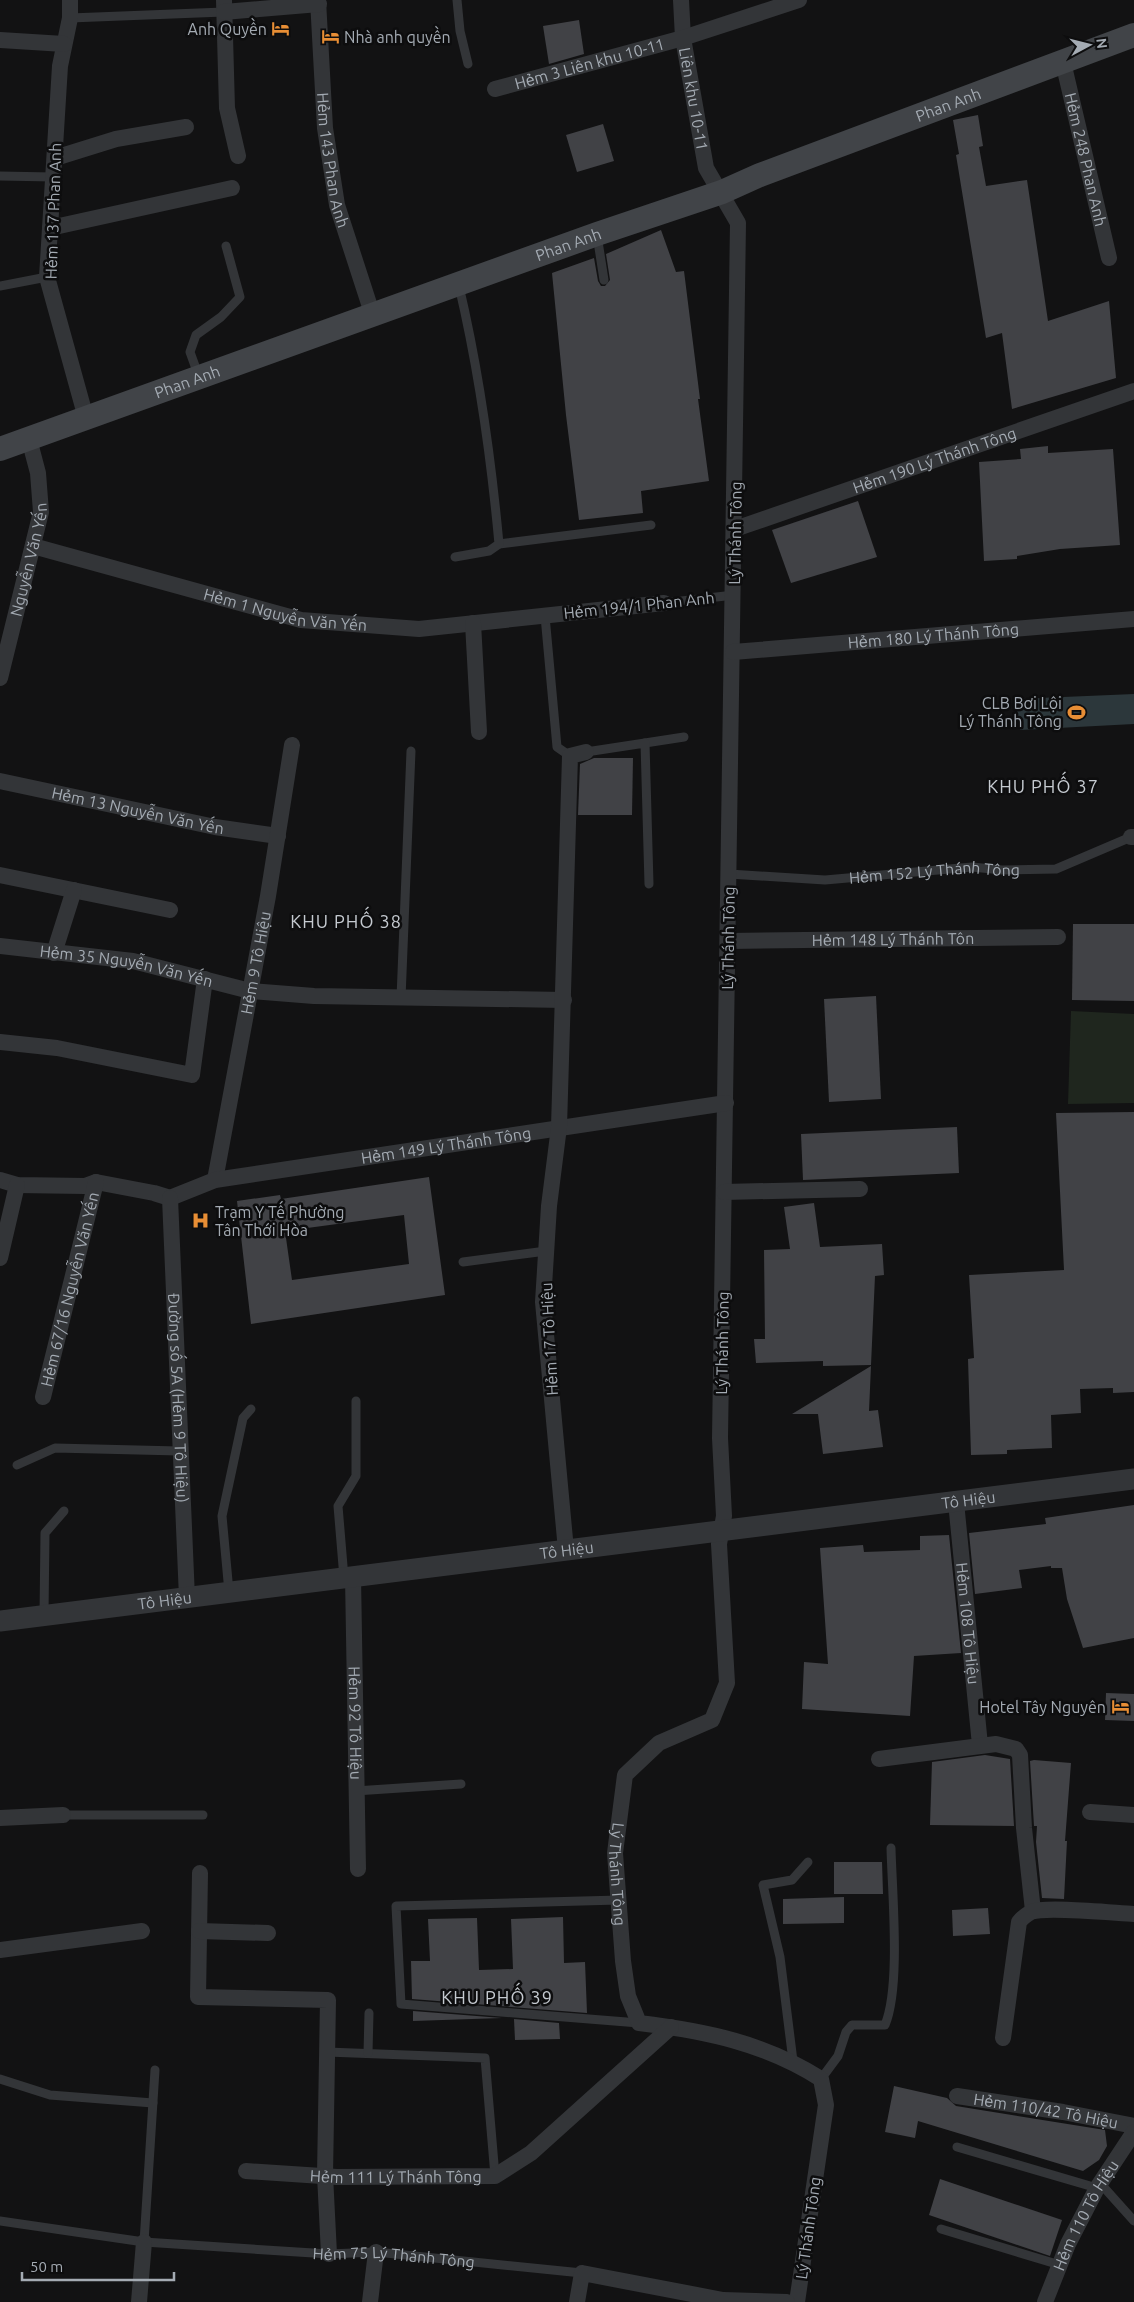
<svg xmlns="http://www.w3.org/2000/svg" width="1134" height="2302" font-family="Ubuntu,sans-serif">
<style>
.green{fill:#1f261e}
.water{fill:#2c373b}
.building{fill:#414246;fill-rule:evenodd}
.lines{fill:none;stroke-linecap:round;stroke-linejoin:round}
.service{stroke:#333538;stroke-width:9}
.minor{stroke:#333538;stroke-width:16}
.tertiary{stroke:#333538;stroke-width:21}
.secondary{stroke:#414448;stroke-width:24}
.labels{text-anchor:middle;dominant-baseline:central;stroke-width:5;stroke-linejoin:round;paint-order:stroke}
.poi-label{font-size:16px;fill:#a4abb3;stroke:#0d0d0e;text-anchor:end}
.street-label{font-size:16px;fill:#a4abb3;stroke:#0d0d0e}
.neighbourhood-label{font-size:18px;letter-spacing:1px;fill:#c5cad0;stroke:#0d0d0e}
</style>
<rect width="100%" height="100%" fill="#121213"/>
<path class="green" d="M1071,1011L1134,1014V1103L1068,1104Z"/>
<path class="water" d="M1134,694V724L1020,730L1015,699Z"/>
<g class="building">
<path d="M579,20L584,54L549,64L543,26Z"/>
<path d="M978,115L983,146L979,147L986,186L1027,180L1048,321L1109,301L1116,378L1012,409L1002,333L986,338L956,155L959,154L953,120Z"/>
<path d="M603,124L614,161L577,172L566,135Z"/>
<path d="M661,230L676,272L684,271L700,399H698L709,481L641,491L643,513L579,520L566,415L552,273L594,258L598,281L601,286H605L610,280L606,254Z"/>
<path d="M1048,446V453L1113,449L1120,545L1060,549L1017,556V559L984,561L979,462L1021,459L1020,449Z"/>
<path d="M858,501L877,557L791,583L772,530Z"/>
<path d="M594,758H633L632,815H578L580,764Z"/>
<path d="M1073,924H1134V1001L1072,1000Z"/>
<path d="M876,996L881,1099L829,1102L824,999Z"/>
<path d="M1134,1112V1392L1113,1393V1388L1080,1389L1081,1413L1051,1415L1052,1448L1007,1450V1454L971,1455L968,1359L974,1358L969,1275L1064,1270L1056,1113Z"/>
<path d="M957,1127L959,1173L803,1180L801,1134Z"/>
<path d="M429,1177L445,1295L251,1324L237,1201L280,1195L281,1199ZM404,1215L409,1264L292,1280L285,1231Z"/>
<path d="M814,1203L820,1247L882,1244L884,1275L875,1276L871,1365L823,1366V1361L756,1363L754,1339H765L764,1250L790,1249L784,1207Z"/>
<path d="M871,1366L869,1411L878,1410L883,1447L823,1454L818,1414H792Z"/>
<path d="M1134,1505V1638L1083,1648L1067,1599L1062,1568H1051V1566L1019,1570L1022,1588L975,1594L969,1533L1046,1524L1045,1518Z"/>
<path d="M949,1535L961,1653L914,1656L910,1716L802,1709L804,1662L828,1664L820,1548L863,1545L864,1552L920,1550V1536Z"/>
<path d="M1106,1693L1134,1694V1721L1105,1720Z"/>
<path d="M985,1755L1010,1759L1014,1826L930,1825L932,1762Z"/>
<path d="M1034,1760L1071,1763L1065,1841H1067L1064,1899L1042,1898L1036,1842L1037,1826H1034L1030,1761Z"/>
<path d="M834,1862H882L883,1894H834Z"/>
<path d="M844,1897V1923L783,1924V1899Z"/>
<path d="M988,1908L990,1934L953,1936L952,1910Z"/>
<path d="M563,1917L564,1963L585,1962L587,2013L412,1999L411,1961H430L428,1919L477,1918L479,1970L513,1969L511,1919Z"/>
<path d="M413,2011L502,2018L413,2021Z"/>
<path d="M514,2019L559,2023L560,2039L515,2040Z"/>
<path d="M894,2086L947,2098L956,2106L1105,2130L1107,2146L1099,2160L1083,2171L918,2121L915,2138L885,2132Z"/>
<path d="M940,2179L1062,2220L1050,2256L929,2215Z"/>
</g>
<g class="lines">
<g class="service">
<path d="M457,0L460,31L468,64"/>
<path d="M70,18L224,12"/>
<path d="M0,176L53,177"/>
<path d="M597,235L604,280"/>
<path d="M0,286L47,277"/>
<path d="M199,377L190,352L196,335L221,317L240,297L226,246"/>
<path d="M499,544L651,525"/>
<path d="M455,557L489,551L499,544C491,457 479,371 459,286"/>
<path d="M664,603L734,595"/>
<path d="M545,616L557,747L570,756"/>
<path d="M645,743L684,737"/>
<path d="M586,752L645,743L649,884"/>
<path id="s1" d="M729,874L825,880L972,867L1002,870L1056,869L1131,837"/>
<path d="M401,998L411,751"/>
<path d="M463,1262L546,1251"/>
<path d="M17,1465L55,1448L179,1451"/>
<path d="M344,1578L338,1506L356,1476V1401"/>
<path d="M229,1592L222,1516L243,1418L251,1409"/>
<path d="M44,1615L45,1533L64,1511"/>
<path d="M355,1791L461,1784"/>
<path d="M63,1815H203"/>
<path d="M619,1900L396,1906L401,2004L639,2023"/>
<path d="M327,2052L485,2058L495,2176"/>
<path d="M368,2053L369,2013"/>
<path d="M793,2061L780,1957L763,1885L792,1880L808,1862"/>
<path d="M0,2079L50,2095L153,2103"/>
<path d="M821,2079L838,2056L846,2032L852,2025H885C901,1987 892,1892 891,1848"/>
<path d="M957,2147L1097,2188"/>
<path d="M1100,2183L1134,2221"/>
<path id="s2" d="M0,2221L144,2242L329,2254L376,2252L582,2273"/>
<path d="M941,2229L1060,2265"/>
<path d="M144,2242L155,2070"/>
</g>
<g class="minor">
<path d="M70,0V18L60,66L47,277L86,418"/>
<path d="M224,0L227,108L238,156"/>
<path id="s3" d="M318,0L325,128L337,205L373,316"/>
<path id="s4" d="M681,0L683,38L706,168L738,223L720,1438L724,1516L719,1544L727,1683L712,1720L659,1743L625,1775L615,1853L623,1961L628,1996L639,2023C705,2031 765,2043 821,2079L826,2105L797,2302"/>
<path d="M224,12L319,4"/>
<path d="M0,40L64,44"/>
<path id="s5" d="M1063,62L1109,258"/>
<path id="s6" d="M495,89L683,38L799,0"/>
<path d="M55,158L116,139L186,127"/>
<path d="M50,228L232,188"/>
<path id="s7" d="M735,529L1134,391"/>
<path id="s8" d="M33,546L301,620L419,629L664,603"/>
<path d="M473,623L479,732"/>
<path id="s9" d="M733,652L1134,619"/>
<path id="s10" d="M0,678L41,512L38,473L29,439"/>
<path id="s11" d="M0,781L215,827L278,836"/>
<path d="M1131,837H1134"/>
<path d="M0,875L170,910"/>
<path id="s12" d="M729,941L1058,937"/>
<path id="s13" d="M0,946L133,961L250,991L314,996L564,1000"/>
<path d="M54,953L74,890"/>
<path d="M0,1042L57,1048L192,1075L205,979"/>
<path d="M0,1180L17,1185L85,1186L96,1182L154,1193L170,1198"/>
<path id="s14" d="M215,1180L268,896L292,745"/>
<path d="M724,1192L860,1189"/>
<path id="s15" d="M170,1198L215,1180L726,1103"/>
<path id="s16" d="M170,1198L187,1598"/>
<path d="M0,1258L17,1185"/>
<path id="s17" d="M43,1397L96,1182"/>
<path id="s18" d="M956,1502L980,1745"/>
<path d="M566,1550L543,1302L549,1206L559,1127L570,756L586,752"/>
<path id="s19" d="M353,1577L358,1869"/>
<path d="M879,1759L996,1744L1016,1749L1020,1755L1024,1828L1033,1911"/>
<path d="M1090,1812L1134,1815"/>
<path d="M0,1818L63,1815"/>
<path d="M200,1873L198,1997L328,2000L325,2175L329,2254"/>
<path d="M199,1931L268,1933"/>
<path d="M0,1950L142,1931"/>
<path d="M1003,2038L1019,1922C1022,1918 1026,1915 1031,1912C1045,1906 1114,1913 1134,1914"/>
<path id="s20" d="M957,2096L1063,2112L1134,2126"/>
<path id="s21" d="M246,2171L337,2177L495,2176L531,2153L671,2027"/>
<path d="M139,2302L144,2242"/>
<path d="M370,2302L376,2252"/>
<path d="M577,2302L582,2273L723,2300L787,2302"/>
<path id="s22" d="M1045,2302L1068,2244L1097,2188L1134,2132"/>
</g>
<path class="tertiary" id="s23" d="M0,1621L1134,1479"/>
<path class="secondary" id="s24" d="M0,449L597,234L722,192L760,175L1134,35"/>
</g>
<defs>
<symbol id="hotel-bare" viewBox="-9 -9 18 18"><path d="M-6-4.5h1.5V1H6V5H4.5V3h-9V5H-6ZM-4 0a1.8 1.8 0 1 1 3.6 0ZM.5 0V-2.5h3Q6-2.5 6 0Z" fill="#e88e35" stroke="#0d0d0e" stroke-width="2.5" paint-order="stroke"/></symbol>
<symbol id="stadium-bare" viewBox="-9 -9 18 18"><path d="M0-5a6.5 5 0 1 0 0 10a6.5 5 0 1 0 0-10ZM-3.5-1.8h7v3.6h-7Z" fill="#e88e35" stroke="#0d0d0e" stroke-width="2.5" paint-order="stroke"/></symbol>
<symbol id="hospital-bare" viewBox="-9 -9 18 18"><path d="M-5-5h3v3.5h4V-5h3V5h-3V1.5h-4V5h-3Z" fill="#e88e35" stroke="#0d0d0e" stroke-width="2.5" paint-order="stroke"/></symbol>
</defs>
<g fill-rule="evenodd">
<use href="#hotel-bare" x="268" y="16" width="25" height="25"/>
<use href="#hotel-bare" x="318" y="24" width="25" height="25"/>
<use href="#stadium-bare" x="1064" y="700" width="25" height="25"/>
<use href="#hospital-bare" x="188" y="1208" width="25" height="25"/>
<use href="#hotel-bare" x="1108" y="1694" width="25" height="25"/>
</g>
<g class="labels">
<g class="poi-label">
<text x="267" y="29">Anh Quyền</text>
<text x="344" y="37" text-anchor="start">Nhà anh quyền</text>
<text x="1062" y="703">CLB Bơi Lội<tspan x="1062" dy="18">Lý Thánh Tông</tspan></text>
<text x="215" y="1212" text-anchor="start">Trạm Y Tế Phường<tspan x="215" dy="18">Tân Thới Hòa</tspan></text>
<text x="1106" y="1707">Hotel Tây Nguyên</text>
</g>
<g class="street-label">
<text stroke="none"><textPath href="#s6" startOffset="98">Hẻm 3 Liên khu 10-11</textPath></text>
<text stroke="none"><textPath href="#s4" startOffset="100">Liên khu 10-11</textPath></text>
<text stroke="none"><textPath href="#s24" startOffset="1009">Phan Anh</textPath></text>
<text stroke="none"><textPath href="#s3" startOffset="161">Hẻm 143 Phan Anh</textPath></text>
<text stroke="none"><textPath href="#s5" startOffset="100">Hẻm 248 Phan Anh</textPath></text>
<text transform="translate(53 211) rotate(-88)">Hẻm 137 Phan Anh</text>
<text stroke="none"><textPath href="#s24" startOffset="604">Phan Anh</textPath></text>
<text stroke="none"><textPath href="#s24" startOffset="199">Phan Anh</textPath></text>
<text stroke="none"><textPath href="#s7" startOffset="211">Hẻm 190 Lý Thánh Tông</textPath></text>
<text transform="translate(735 533) rotate(-89)">Lý Thánh Tông</text>
<text stroke="none"><textPath href="#s10" startOffset="122">Nguyễn Văn Yến</textPath></text>
<text transform="translate(639 605) rotate(-6)">Hẻm 194/1 Phan Anh</text>
<text stroke="none"><textPath href="#s8" startOffset="261">Hẻm 1 Nguyễn Văn Yến</textPath></text>
<text stroke="none"><textPath href="#s9" startOffset="201">Hẻm 180 Lý Thánh Tông</textPath></text>
<text stroke="none"><textPath href="#s11" startOffset="141">Hẻm 13 Nguyễn Văn Yến</textPath></text>
<text stroke="none"><textPath href="#s1" startOffset="206">Hẻm 152 Lý Thánh Tông</textPath></text>
<text transform="translate(728 938) rotate(-89)">Lý Thánh Tông</text>
<text stroke="none"><textPath href="#s12" startOffset="164">Hẻm 148 Lý Thánh Tôn</textPath></text>
<text stroke="none"><textPath href="#s14" startOffset="221">Hẻm 9 Tô Hiệu</textPath></text>
<text stroke="none"><textPath href="#s13" startOffset="128">Hẻm 35 Nguyễn Văn Yến</textPath></text>
<text stroke="none"><textPath href="#s15" startOffset="282">Hẻm 149 Lý Thánh Tông</textPath></text>
<text stroke="none"><textPath href="#s17" startOffset="111">Hẻm 67/16 Nguyễn Văn Yến</textPath></text>
<text transform="translate(549 1339) rotate(-93)">Hẻm 17 Tô Hiệu</text>
<text transform="translate(722 1343) rotate(-89)">Lý Thánh Tông</text>
<text stroke="none"><textPath href="#s16" startOffset="200">Đường số 5A (Hẻm 9 Tô Hiệu)</textPath></text>
<text stroke="none"><textPath href="#s23" startOffset="976">Tô Hiệu</textPath></text>
<text stroke="none"><textPath href="#s23" startOffset="571">Tô Hiệu</textPath></text>
<text stroke="none"><textPath href="#s23" startOffset="166">Tô Hiệu</textPath></text>
<text stroke="none"><textPath href="#s18" startOffset="122">Hẻm 108 Tô Hiệu</textPath></text>
<text stroke="none"><textPath href="#s19" startOffset="146">Hẻm 92 Tô Hiệu</textPath></text>
<text stroke="none"><textPath href="#s4" startOffset="1939">Lý Thánh Tông</textPath></text>
<text stroke="none"><textPath href="#s20" startOffset="90">Hẻm 110/42 Tô Hiệu</textPath></text>
<text stroke="none"><textPath href="#s21" startOffset="150">Hẻm 111 Lý Thánh Tông</textPath></text>
<text stroke="none"><textPath href="#s22" startOffset="96">Hẻm 110 Tô Hiệu</textPath></text>
<text transform="translate(808 2228) rotate(-82)">Lý Thánh Tông</text>
<text stroke="none"><textPath href="#s2" startOffset="396">Hẻm 75 Lý Thánh Tông</textPath></text>
</g>
<g class="neighbourhood-label">
<text x="1043" y="786">KHU PHỐ 37</text>
<text x="346" y="921">KHU PHỐ 38</text>
<text x="497" y="1997">KHU PHỐ 39</text>
</g>
</g>
<g transform="translate(1089 45) rotate(83)" stroke="#0d0d0e" stroke-width="4" paint-order="stroke">
<path d="M0-4L9 19L0 12L-9 19Z" fill="#a4abb3"/>
<text y="-8" font-size="14" font-weight="bold" text-anchor="middle" fill="#a4abb3">N</text>
</g>
<path d="M22 2272v8h152v-8" fill="none" stroke="#a4abb3" stroke-width="2.5"/>
<text x="30" y="2272" font-size="15" fill="#a4abb3" stroke="#0d0d0e" stroke-width="4" paint-order="stroke">50 m</text>
</svg>
